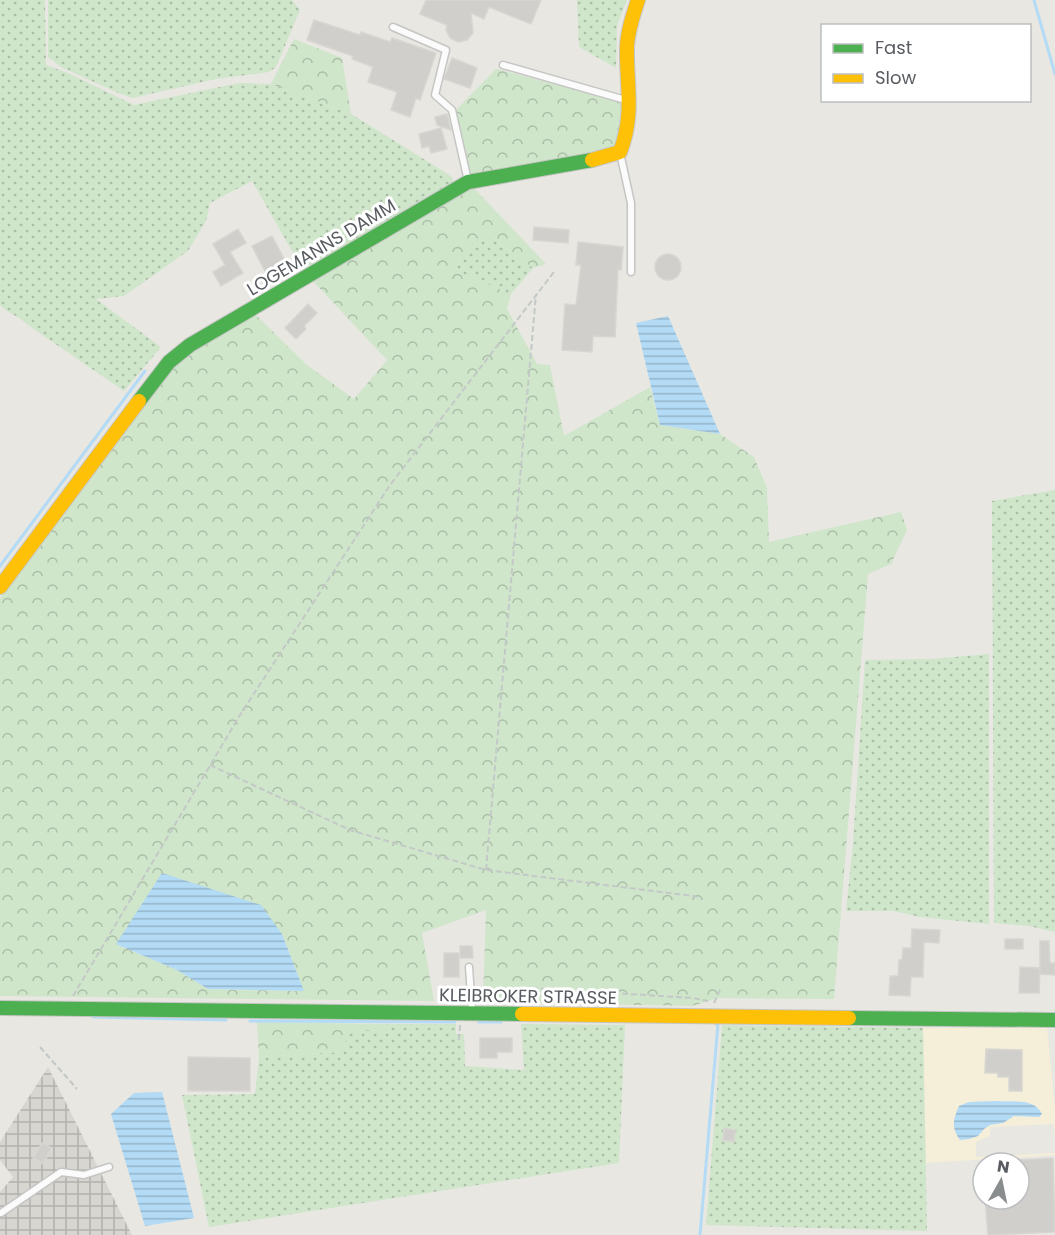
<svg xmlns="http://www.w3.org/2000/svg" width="1055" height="1235" font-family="Poppins,sans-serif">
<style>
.commercial{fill:#f5eed9;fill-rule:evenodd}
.industrial{fill:url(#industrial-grid)}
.grass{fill:url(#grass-dots)}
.forest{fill:url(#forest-crowns);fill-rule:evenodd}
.water{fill:url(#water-rules)}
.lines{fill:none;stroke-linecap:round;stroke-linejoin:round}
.stream{stroke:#b3dbf6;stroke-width:3}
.building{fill:#d0cfcc;stroke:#d8d6d1;stroke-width:1.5}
.lane-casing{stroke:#c5c5c3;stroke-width:9}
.fast-casing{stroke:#c5c5c4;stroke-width:16}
.slow-casing{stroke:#c5c5c4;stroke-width:16}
.path{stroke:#c3c9c6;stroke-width:2;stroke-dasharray:6 3;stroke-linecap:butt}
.lane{stroke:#fcfbfb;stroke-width:6}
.fast{stroke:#4caf50;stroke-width:14}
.slow{stroke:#ffc107;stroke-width:14}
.labels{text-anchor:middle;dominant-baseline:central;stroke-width:6;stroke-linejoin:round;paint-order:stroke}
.street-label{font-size:18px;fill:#585c61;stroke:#fff}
</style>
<defs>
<pattern id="industrial-grid" width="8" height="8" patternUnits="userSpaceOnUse" patternTransform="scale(1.5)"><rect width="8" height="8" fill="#d8d6d1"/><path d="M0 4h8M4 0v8" fill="none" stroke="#b2b1ad"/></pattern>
<pattern id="grass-dots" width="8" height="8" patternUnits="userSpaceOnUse" patternTransform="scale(1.5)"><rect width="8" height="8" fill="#cfe6cb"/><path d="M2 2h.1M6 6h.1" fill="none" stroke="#abbea8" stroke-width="1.8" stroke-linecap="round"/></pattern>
<pattern id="forest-crowns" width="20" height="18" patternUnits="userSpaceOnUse" patternTransform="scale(1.5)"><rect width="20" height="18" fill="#cfe6cb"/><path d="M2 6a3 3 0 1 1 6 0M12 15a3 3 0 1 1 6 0" fill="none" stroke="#abbea8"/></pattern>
<pattern id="water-rules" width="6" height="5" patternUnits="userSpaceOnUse" patternTransform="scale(1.5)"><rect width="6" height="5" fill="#b3dbf6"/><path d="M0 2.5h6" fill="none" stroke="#94b5cb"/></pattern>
</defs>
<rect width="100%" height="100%" fill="#e8e7e2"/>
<path class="commercial" d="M923,1028H1047L1055,1109V1136L1053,1124L990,1127V1136L976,1142V1157L1055,1153V1155L926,1163ZM997,1101H1014L1024,1115L1014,1116L1003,1123L990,1125L984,1129L969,1102Z"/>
<path class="industrial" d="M48,1067L132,1235H0V1192L13,1177L0,1160V1142Z"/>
<g class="grass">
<path d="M0,0H45L46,65L68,73L134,105L239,83L271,84L351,114L451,176L454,182L303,270L252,181L210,203L206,221L188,251L124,296L96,299L161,347L124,391L28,325C19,316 9,314 0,305Z"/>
<path d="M48,0H292L300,10L276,67L269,72L216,79L132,98L116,92L61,67L48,57Z"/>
<path d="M577,0H627L617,26L616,68L579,47Z"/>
<path d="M477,237L492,238L533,268L511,294L451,269Z"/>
<path d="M1055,490V932L1029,926L994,923L992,501Z"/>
<path d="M989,654V924L920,917L894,911H846L853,843L865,660L931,659Z"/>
<path d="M384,1024H456V1034H464L465,1066L524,1070L521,1024L625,1025L619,1163L209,1227L182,1095L255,1094L259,1057L340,1052L351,1030L383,1031Z"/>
<path d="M722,1025L923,1028L927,1231L706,1225Z"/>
</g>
<g class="forest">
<path d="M294,39L342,58L351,114L271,84Z"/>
<path d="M496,69L625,102L614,149L471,176L455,111Z"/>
<path d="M470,184L546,264L533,268L492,238L477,237L452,269L511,294L507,309L537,364L550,365L564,436L650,387L660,425L720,434L754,457L767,488L769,542L901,512L907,530L891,564L868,574L834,999L718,998L692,1006L483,1002L486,910L422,933L434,1001L0,996V598L172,365L255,314L307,365L354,399L387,360L311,279ZM282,934L304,991L208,989L177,970L116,944Z"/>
<path d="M257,1022L384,1024L383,1031L351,1030L341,1052L259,1057Z"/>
</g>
<g class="water">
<path d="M668,316L720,434L660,425L636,323Z"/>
<path d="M162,873L261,905L282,934L304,991L208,989L177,970L116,944Z"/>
<path d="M162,1092L194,1218L145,1226L111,1114L134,1093Z"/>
<path d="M997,1101C1011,1103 1034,1097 1042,1114L1039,1117L1014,1116L1003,1123L990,1125L984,1129L978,1136L969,1139L960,1140C951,1128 953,1119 959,1106L969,1102Z"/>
</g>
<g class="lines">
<g class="stream">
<path d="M1034,0L1055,74"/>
<path d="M0,566L145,371"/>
<path d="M93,1017L226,1020"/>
<path d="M250,1021L455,1022"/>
<path d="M479,1022H501"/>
<path d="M700,1235L718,1024H716"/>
</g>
</g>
<g class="building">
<path d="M426,0H541L531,24L489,7L484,19L471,13L473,33L467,40L458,42L450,38L446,30L447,25L420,14Z"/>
<path d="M314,20L360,35L361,32L390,42L392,38L436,53L420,100L416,98L410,117L391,110L397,92L368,82L373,67L352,59L353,56L307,40Z"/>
<path d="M452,58L477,68L470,88L444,79Z"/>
<path d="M447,114L451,130L437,125L435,117Z"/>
<path d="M441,128L447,149L431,153L429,146L422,148L419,134Z"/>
<path d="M534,227L569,230L568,243L533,240Z"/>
<path d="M238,229L246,243L230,252L243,273L221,286L213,272L225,265L213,244Z"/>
<path d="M272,236L290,270L270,281L252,246Z"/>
<path d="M578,242L623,247L621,270L618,269L615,337L593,336L592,352L562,350L565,304L576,305L581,265H576Z"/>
<circle cx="668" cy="267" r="13"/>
<path d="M308,304L317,313L304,326L306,329L296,339L285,328Z"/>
<path d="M912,929L940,930L939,943L924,942L923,977H911L910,996L889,995L890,976H898L899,960H902L903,948H911Z"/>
<rect x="1005" y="939" width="18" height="10"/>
<path d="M1040,941H1049L1050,963H1055V975L1040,974Z"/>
<path d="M460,946H472L473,958H460Z"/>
<rect x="444" y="953" width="15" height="24"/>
<path d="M1020,967L1040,968L1039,993H1019Z"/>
<path d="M480,1038H512V1052H497V1058H480Z"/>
<path d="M986,1049L1022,1050V1091H1009V1077H998V1073H985Z"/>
<path d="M188,1057L250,1058V1091H188Z"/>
<path d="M724,1128L735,1130L734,1142L723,1140Z"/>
<path d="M42,1143L52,1148L43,1164L33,1158Z"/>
<path d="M1053,1158L1055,1232L988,1235L985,1199H1019V1160Z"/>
</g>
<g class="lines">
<defs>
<g id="lane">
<path d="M393,27L446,50L435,95L452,110L468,181"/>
<path d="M503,65L629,101"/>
<path d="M620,153L631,203V272"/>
<path d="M469,967L472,1011"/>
<path d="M1,1213L61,1172L84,1175L109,1167"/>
</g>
<g id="fast">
<path d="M139,401L169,362L190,345L468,182L592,160"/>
<path d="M0,1008L522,1014"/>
<path d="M849,1018L1055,1020"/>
</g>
<g id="slow">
<path d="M592,160L620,152C635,114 626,84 627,46C628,30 633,15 638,0"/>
<path d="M0,587L139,401"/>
<path d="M522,1014L849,1018"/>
</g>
</defs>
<use href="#lane" class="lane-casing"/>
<use href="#fast" class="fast-casing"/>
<use href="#slow" class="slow-casing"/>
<g class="path">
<path d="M210,765L350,830L486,870L701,897"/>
<path d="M486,870L536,294"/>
<path d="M73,996L240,715L390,485L554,272"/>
<path d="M479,997L531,988L693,998L708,1001"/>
<path d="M714,1003L720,990"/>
<path d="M459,1040L460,1025"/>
<path d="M40,1047L77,1089"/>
</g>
<use href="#lane" class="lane"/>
<use href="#fast" class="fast"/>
<use href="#slow" class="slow"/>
</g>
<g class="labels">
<g class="street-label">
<text transform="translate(321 247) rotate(-31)">LOGEMANNS DAMM</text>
<text transform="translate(528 996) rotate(1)">KLEIBROKER STRASSE</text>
</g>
</g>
<rect x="821" y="24" width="210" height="78" fill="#ffffff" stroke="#bcbec0" stroke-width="1.5"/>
<rect x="833" y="44" width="30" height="9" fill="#4caf50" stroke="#bcbec0" stroke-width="1.5"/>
<text x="875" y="54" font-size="18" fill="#585c61">Fast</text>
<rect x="833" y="74" width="30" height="9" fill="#ffc107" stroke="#bcbec0" stroke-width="1.5"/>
<text x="875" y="84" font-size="18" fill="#585c61">Slow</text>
<g transform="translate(1001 1181) rotate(9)"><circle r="28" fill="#ffffff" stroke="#bcbec0" stroke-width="1.5"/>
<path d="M0-4.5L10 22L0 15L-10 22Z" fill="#8a8d8e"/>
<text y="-9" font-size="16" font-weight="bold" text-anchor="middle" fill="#585c61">N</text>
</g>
</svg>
